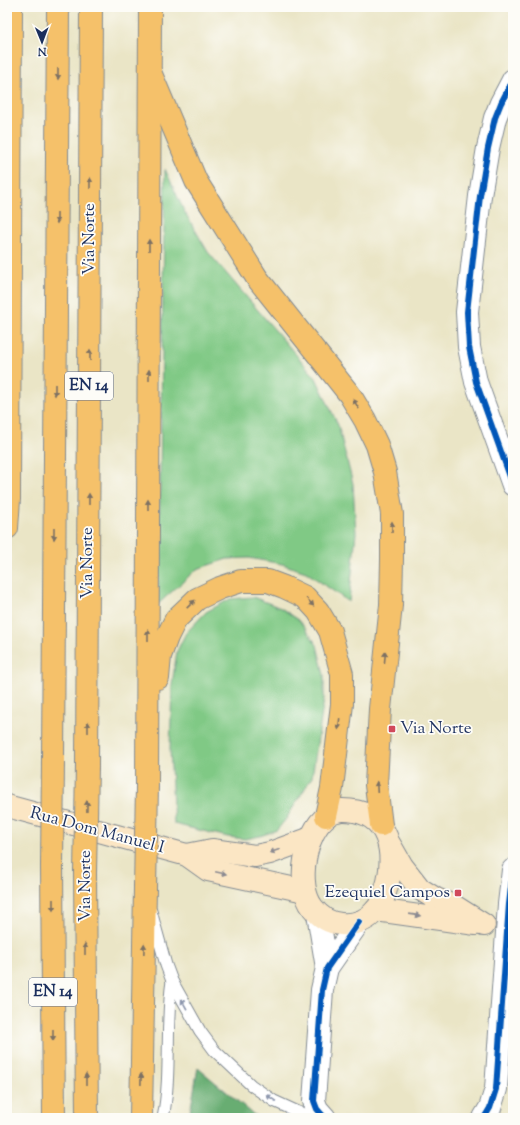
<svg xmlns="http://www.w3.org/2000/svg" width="520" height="1125" font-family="'Sorts Mill Goudy',serif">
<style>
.green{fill:#80c985;stroke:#4e7c72}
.forest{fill:#68ad72;stroke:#426e68}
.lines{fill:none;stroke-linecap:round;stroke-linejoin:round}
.service-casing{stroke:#828a92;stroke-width:13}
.tertiary-casing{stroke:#828a92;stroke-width:24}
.secondary-casing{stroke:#828a92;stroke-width:24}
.trunk-casing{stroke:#828a92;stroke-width:24}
.service{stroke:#fff;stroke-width:11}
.tertiary{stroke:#fff;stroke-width:22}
.secondary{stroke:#fbe6c4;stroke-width:22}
.trunk{stroke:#f5c16b;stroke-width:22}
.trunk-bridge-casing{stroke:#828a92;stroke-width:24;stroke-linecap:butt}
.trunk-bridge{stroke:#f5c16b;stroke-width:22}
.cycleway-casing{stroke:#fdfcf7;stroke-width:8}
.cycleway{stroke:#0057b8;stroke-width:6}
.oneway{fill:#7d7164}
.oneway2{fill:#8b8a91}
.oneway3{fill:#8d97ae}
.poi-dot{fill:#d1495b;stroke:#fdfcf7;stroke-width:1.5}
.labels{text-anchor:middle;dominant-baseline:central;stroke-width:3.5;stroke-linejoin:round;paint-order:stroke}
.shield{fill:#fdfcf7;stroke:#5f6c8c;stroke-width:1}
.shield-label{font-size:16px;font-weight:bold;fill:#1b2f5e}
.street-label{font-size:17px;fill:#1b2f5e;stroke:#fdfcf7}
.poi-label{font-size:17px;fill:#1b2f5e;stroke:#fdfcf7;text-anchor:start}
</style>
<rect width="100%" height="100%" fill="#fdfcf7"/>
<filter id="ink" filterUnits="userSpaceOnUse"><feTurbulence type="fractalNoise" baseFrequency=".025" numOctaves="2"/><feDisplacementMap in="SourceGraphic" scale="8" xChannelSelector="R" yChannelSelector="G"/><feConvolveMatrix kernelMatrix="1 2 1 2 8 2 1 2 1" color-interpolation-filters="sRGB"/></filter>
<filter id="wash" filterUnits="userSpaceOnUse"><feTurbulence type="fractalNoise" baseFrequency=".012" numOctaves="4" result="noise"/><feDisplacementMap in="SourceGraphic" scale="16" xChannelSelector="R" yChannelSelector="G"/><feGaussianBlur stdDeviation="0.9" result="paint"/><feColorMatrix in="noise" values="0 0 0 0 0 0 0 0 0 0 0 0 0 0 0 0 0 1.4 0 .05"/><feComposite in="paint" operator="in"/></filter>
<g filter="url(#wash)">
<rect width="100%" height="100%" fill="#eae5c6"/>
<g class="green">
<path d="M165,169L184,211L208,252L316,378L338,425L353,484L356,533L349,602L306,572L282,564L249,558L227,559L197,569L158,604Z"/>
<path d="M253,597L281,608L299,620L317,645L324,675V699L312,777L286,819L277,830L260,836L245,839L228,837L174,824L170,749L172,684L177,651L186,633L206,612L230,599Z"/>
</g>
<path class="forest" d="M198,1067V1068L258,1118H189Z"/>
</g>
<g filter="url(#ink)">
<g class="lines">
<defs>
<g id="service">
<path d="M151,911L166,965L172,981L200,1031L214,1050L251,1085L274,1101L298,1112L319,1118"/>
<path d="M163,1118C172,1073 165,1026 172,981"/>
</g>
<g id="tertiary">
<path d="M513,80L501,103L495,118L488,148L480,196L467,312L469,347L476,382L513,485"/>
<path d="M318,914L327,968"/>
<path d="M325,1118L317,1109L314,1101L322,990L327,968L359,922"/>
<path d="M484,1118L490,1108L496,1089L509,904L513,870"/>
</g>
<g id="secondary">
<path d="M7,806L187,855L208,870L305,891"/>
<path d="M341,810C385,809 396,845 388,882C385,892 383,903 376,910C367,921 354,925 341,924C329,923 320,917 313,908C295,886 305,832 327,816C331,812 336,811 341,810Z"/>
<path d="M390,845L402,866L420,889L436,899L454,906L484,925"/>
<path d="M187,855L212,850L255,856L270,853L311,838"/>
<path d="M376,910L476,924"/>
</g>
<g id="trunk">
<path d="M150,72L196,181L257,278L350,395L365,420L377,445L385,472L392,514V559L391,605L380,709L376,785L381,825"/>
<path d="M7,528L9,499L11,7"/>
<path d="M158,678L160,656L167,637L176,619L197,599L220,588L241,581H268L284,587L305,597L318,611L330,631L342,674V704L332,788L326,816"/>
<path d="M53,759L58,7"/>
<path d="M87,766L91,7"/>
<path d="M147,786L150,7"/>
<path d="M52,866L54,1118"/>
<path d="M85,873L87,1118"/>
<path d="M141,1118L145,888"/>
</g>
</defs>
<use href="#service" class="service-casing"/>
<use href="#tertiary" class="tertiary-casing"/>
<use href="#secondary" class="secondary-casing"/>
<use href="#trunk" class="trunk-casing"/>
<use href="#service" class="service"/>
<use href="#tertiary" class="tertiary"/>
<use href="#secondary" class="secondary"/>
<use href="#trunk" class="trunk"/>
<defs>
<g id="trunk-bridge">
<path d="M52,866L53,759"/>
<path d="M85,873L87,766"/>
<path d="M145,888L147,786"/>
</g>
</defs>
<use href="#trunk-bridge" class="trunk-bridge-casing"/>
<use href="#trunk-bridge" class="trunk-bridge"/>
<defs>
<g id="cycleway">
<path d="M513,80L501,103L495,118L488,148L480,196L467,312L469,347L476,382L513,485"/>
<path d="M325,1118L317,1109L314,1101L322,990L327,968L359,922"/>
<path d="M484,1118L490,1108L496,1089L509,904L513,870"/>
</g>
</defs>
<use href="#cycleway" class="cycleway-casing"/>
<use href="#cycleway" class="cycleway"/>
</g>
<defs><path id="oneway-solid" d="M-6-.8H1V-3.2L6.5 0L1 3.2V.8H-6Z"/></defs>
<g class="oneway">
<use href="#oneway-solid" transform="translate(58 74) rotate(90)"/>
<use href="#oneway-solid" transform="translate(90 183) rotate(-90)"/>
<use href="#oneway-solid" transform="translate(57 218) rotate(90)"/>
<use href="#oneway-solid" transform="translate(149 245) rotate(-90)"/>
<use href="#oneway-solid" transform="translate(90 355) rotate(-90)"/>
<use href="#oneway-solid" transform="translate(149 375) rotate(-90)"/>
<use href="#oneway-solid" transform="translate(55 390) rotate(90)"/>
<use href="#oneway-solid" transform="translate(356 404) rotate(-121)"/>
<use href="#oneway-solid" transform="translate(89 499) rotate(-90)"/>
<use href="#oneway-solid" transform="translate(148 505) rotate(-90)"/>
<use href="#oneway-solid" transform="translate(392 527) rotate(-90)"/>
<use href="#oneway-solid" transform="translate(54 534) rotate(90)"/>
<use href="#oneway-solid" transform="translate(310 602) rotate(48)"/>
<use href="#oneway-solid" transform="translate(191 604) rotate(-44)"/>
<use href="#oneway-solid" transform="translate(148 635) rotate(-90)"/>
<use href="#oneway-solid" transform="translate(385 657) rotate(-84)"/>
<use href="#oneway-solid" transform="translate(339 724) rotate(97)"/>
<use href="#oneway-solid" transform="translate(88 727) rotate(-90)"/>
<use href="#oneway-solid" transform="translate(377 787) rotate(-93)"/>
<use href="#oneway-solid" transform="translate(87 806) rotate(-89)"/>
<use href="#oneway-solid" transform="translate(53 905) rotate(90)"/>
<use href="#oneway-solid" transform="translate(85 949) rotate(-90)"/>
<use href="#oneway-solid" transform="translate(144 949) rotate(-88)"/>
<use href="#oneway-solid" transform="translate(53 1035) rotate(90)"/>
<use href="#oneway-solid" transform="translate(86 1079) rotate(-90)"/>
<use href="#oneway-solid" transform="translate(141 1079) rotate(-89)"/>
</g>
<g class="oneway2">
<use href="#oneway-solid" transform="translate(275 851) rotate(161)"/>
<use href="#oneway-solid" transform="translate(221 873) rotate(12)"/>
<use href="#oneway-solid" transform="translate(415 915) rotate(8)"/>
</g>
<g class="oneway3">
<use href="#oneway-solid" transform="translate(184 1004) rotate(-119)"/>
<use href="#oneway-solid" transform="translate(271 1098) rotate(-146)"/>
</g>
</g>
<g class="poi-dot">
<rect x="388" y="725" width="8" height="8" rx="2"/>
<rect x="454" y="889" width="8" height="8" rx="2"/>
</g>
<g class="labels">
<g class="shield">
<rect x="65" y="372" width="48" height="28" rx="3"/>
<rect x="29" y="978" width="48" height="28" rx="3"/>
</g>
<g class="shield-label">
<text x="89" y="386">EN 14</text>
<text x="53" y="992">EN 14</text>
</g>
<g class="street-label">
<text transform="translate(90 239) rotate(-90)">Via Norte</text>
<text transform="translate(88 563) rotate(-90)">Via Norte</text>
<text transform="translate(97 831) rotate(15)">Rua Dom Manuel I</text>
<text transform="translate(86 886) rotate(-90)">Via Norte</text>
</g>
<g class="poi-label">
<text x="400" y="729">Via Norte</text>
<text x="450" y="893" text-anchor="end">Ezequiel Campos</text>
</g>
</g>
<rect width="520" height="1125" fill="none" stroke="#fdfcf7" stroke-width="24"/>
<g transform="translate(42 42) rotate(179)" stroke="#fdfcf7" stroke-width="3" paint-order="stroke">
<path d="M0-3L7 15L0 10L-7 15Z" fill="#1b2f5e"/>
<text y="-6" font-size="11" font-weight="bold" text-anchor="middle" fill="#1b2f5e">N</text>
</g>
</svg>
